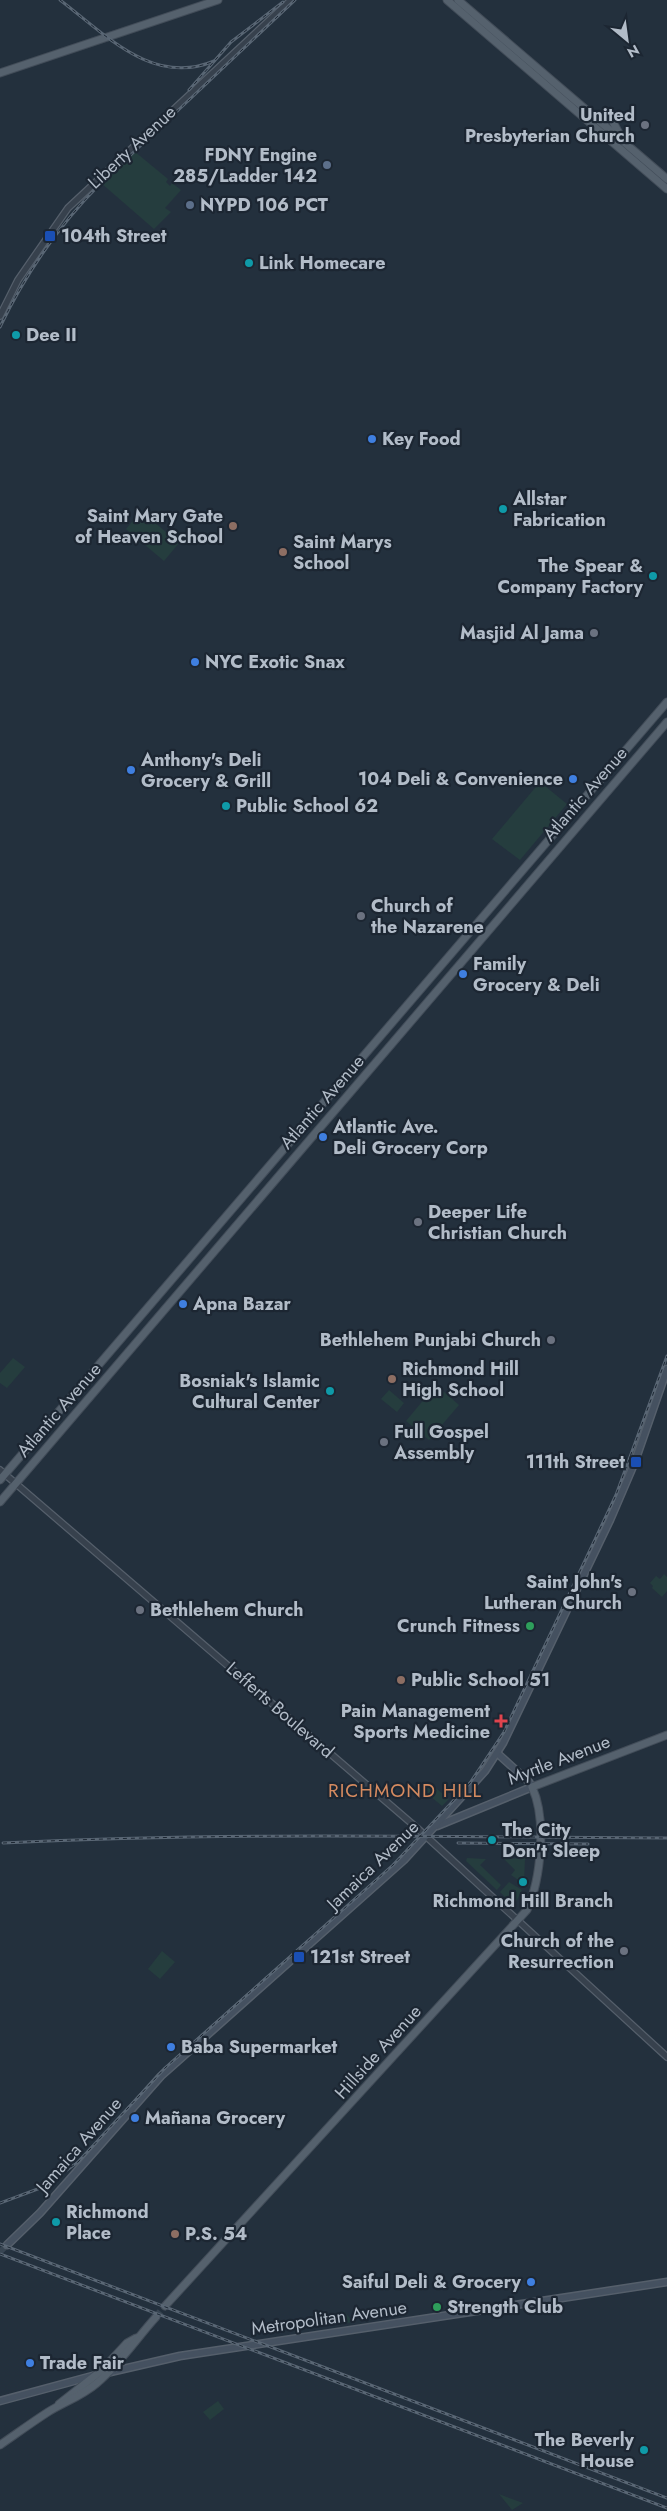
<svg xmlns="http://www.w3.org/2000/svg" width="667" height="2511" font-family="Jost,sans-serif">
<style>
.green{fill:#253d3e}
.lines{fill:none;stroke-linecap:round;stroke-linejoin:round}
.secondary-tunnel{stroke:#384552;stroke-width:6;stroke-dasharray:6 3;stroke-linecap:butt}
.primary-tunnel{stroke:#384552;stroke-width:7;stroke-dasharray:7 3.5;stroke-linecap:butt}
.tertiary-casing{stroke:#555f6b;stroke-width:8}
.secondary-casing{stroke:#555f6b;stroke-width:9}
.primary-casing{stroke:#434d59;stroke-width:9}
.tertiary{stroke:#37414d;stroke-width:5.5}
.secondary{stroke:#455160;stroke-width:6}
.primary{stroke:#55616d;stroke-width:7}
.rail-casing{stroke:#596674;stroke-width:3}
.rail{stroke:#1c2632;stroke-width:1;stroke-dasharray:4;stroke-linecap:butt}
.worship-dot{fill:#6b7280;stroke:#1c2632;stroke-width:2}
.service-dot{fill:#5c6f8a;stroke:#1c2632;stroke-width:2}
.transit-dot{fill:#1a4fb4;stroke:#1c2632;stroke-width:2}
.culture-dot{fill:#0f9aa8;stroke:#1c2632;stroke-width:2}
.shop-dot{fill:#3f7fe0;stroke:#1c2632;stroke-width:2}
.education-dot{fill:#8d6e63;stroke:#1c2632;stroke-width:2}
.leisure-dot{fill:#2e9e5b;stroke:#1c2632;stroke-width:2}
.health-dot{fill:#e0444e;stroke:#1c2632;stroke-width:2}
.labels{text-anchor:middle;dominant-baseline:central;stroke-width:4.5;stroke-linejoin:round;paint-order:stroke}
.poi-label{font-size:18px;font-weight:bold;fill:#b2bcc8;stroke:#1c2632;text-anchor:start}
.street-label{font-size:18px;fill:#b2bcc8;stroke:#1c2632}
.neighbourhood-label{font-size:19px;letter-spacing:1px;fill:#d68b60;stroke:#1c2632}
</style>
<rect width="100%" height="100%" fill="#23303d"/>
<g class="green">
<path d="M134,151L168,179L166,182L170,186L172,183L181,190L165,208L171,212L154,229L101,183Z"/>
<path d="M141,511L179,543L164,561L126,529Z"/>
<path d="M540,782L567,804L520,860L492,839Z"/>
<path d="M13,1358L25,1367L7,1388L0,1383V1373Z"/>
<path d="M436,1385L459,1405L429,1440L406,1421Z"/>
<path d="M389,1390L404,1403L397,1412L381,1399Z"/>
<path d="M664,1574L667,1577V1591L662,1597L652,1588L653,1586L650,1583L656,1576L660,1579Z"/>
<path d="M431,1784L449,1799L442,1806L424,1791Z"/>
<path d="M467,1858L486,1859L480,1865L501,1885L497,1890L466,1861Z"/>
<path d="M525,1858L524,1884L511,1875L515,1870L504,1859Z"/>
<path d="M509,1882L522,1890L514,1906L500,1892Z"/>
<path d="M162,1951L175,1962L160,1979L148,1969Z"/>
<path d="M344,2311L353,2322L332,2325Z"/>
<path d="M218,2401L224,2409L210,2420L203,2412Z"/>
<path d="M499,2494L523,2503L512,2510Z"/>
</g>
<g class="lines">
<path class="secondary-tunnel" d="M0,2252L7,2245"/>
<path class="primary-tunnel" d="M156,2317L165,2306"/>
<defs>
<g id="tertiary">
<path d="M0,316L18,280L68,208L291,0"/>
<path d="M0,1470L417,1828L667,2057"/>
</g>
<g id="secondary">
<path d="M437,1826L532,1787L529,1782L497,1753"/>
<path d="M7,2245L40,2213L161,2076L404,1860L485,1771L503,1743L610,1520L634,1464L667,1369"/>
<path d="M106,2373L180,2356L667,2282"/>
<path d="M0,2401L96,2375"/>
</g>
<g id="primary">
<path d="M447,0L667,189"/>
<path d="M458,0L667,179"/>
<path d="M0,73L218,0"/>
<path d="M613,122L621,137"/>
<path d="M0,1480L667,702"/>
<path d="M0,1502L667,722"/>
<path d="M165,2306L527,1910C541,1879 547,1819 532,1787L667,1735"/>
<path d="M59,2404L101,2371L127,2343L136,2338"/>
<path d="M0,2445C16,2434 31,2423 48,2412C64,2402 82,2396 97,2383C120,2364 136,2339 156,2317"/>
</g>
</defs>
<use href="#tertiary" class="tertiary-casing"/>
<use href="#secondary" class="secondary-casing"/>
<use href="#primary" class="primary-casing"/>
<use href="#tertiary" class="tertiary"/>
<use href="#secondary" class="secondary"/>
<use href="#primary" class="primary"/>
<defs>
<g id="rail">
<path d="M60,0C105,34 153,87 214,61"/>
<path d="M189,90L231,42L283,2"/>
<path d="M0,327C26,273 59,225 101,183L295,0"/>
<path d="M3,1843C224,1832 446,1837 667,1838"/>
<path d="M458,1843L588,1844"/>
<path d="M0,2203L43,2187L78,2162L165,2068L393,1865L470,1783L504,1732L616,1495L667,1356"/>
<path d="M0,2244L667,2498"/>
<path d="M0,2254L667,2508"/>
</g>
</defs>
<use href="#rail" class="rail-casing"/>
<use href="#rail" class="rail"/>
</g>
<g class="worship-dot">
<circle cx="645" cy="125" r="5"/>
<circle cx="594" cy="633" r="5"/>
<circle cx="361" cy="916" r="5"/>
<circle cx="418" cy="1222" r="5"/>
<circle cx="551" cy="1340" r="5"/>
<circle cx="384" cy="1442" r="5"/>
<circle cx="632" cy="1592" r="5"/>
<circle cx="140" cy="1610" r="5"/>
<circle cx="624" cy="1951" r="5"/>
</g>
<g class="service-dot">
<circle cx="327" cy="165" r="5"/>
<circle cx="190" cy="205" r="5"/>
</g>
<g class="transit-dot">
<rect x="44" y="230" width="12" height="12" rx="2.5"/>
<rect x="630" y="1456" width="12" height="12" rx="2.5"/>
<rect x="293" y="1951" width="12" height="12" rx="2.5"/>
</g>
<g class="culture-dot">
<circle cx="249" cy="263" r="5"/>
<circle cx="16" cy="335" r="5"/>
<circle cx="503" cy="509" r="5"/>
<circle cx="653" cy="576" r="5"/>
<circle cx="226" cy="806" r="5"/>
<circle cx="330" cy="1391" r="5"/>
<circle cx="492" cy="1840" r="5"/>
<circle cx="523" cy="1882" r="5"/>
<circle cx="56" cy="2222" r="5"/>
<circle cx="644" cy="2450" r="5"/>
</g>
<g class="shop-dot">
<circle cx="372" cy="439" r="5"/>
<circle cx="195" cy="662" r="5"/>
<circle cx="131" cy="770" r="5"/>
<circle cx="573" cy="779" r="5"/>
<circle cx="463" cy="974" r="5"/>
<circle cx="323" cy="1137" r="5"/>
<circle cx="183" cy="1304" r="5"/>
<circle cx="171" cy="2047" r="5"/>
<circle cx="135" cy="2118" r="5"/>
<circle cx="531" cy="2282" r="5"/>
<circle cx="30" cy="2363" r="5"/>
</g>
<g class="education-dot">
<circle cx="233" cy="526" r="5"/>
<circle cx="283" cy="552" r="5"/>
<circle cx="392" cy="1379" r="5"/>
<circle cx="401" cy="1680" r="5"/>
<circle cx="175" cy="2234" r="5"/>
</g>
<g class="leisure-dot">
<circle cx="530" cy="1626" r="5"/>
<circle cx="437" cy="2307" r="5"/>
</g>
<path class="health-dot" d="M498.5 1713.5h5v5h5v5h-5v5h-5v-5h-5v-5h5z"/>
<g class="labels">
<g class="poi-label">
<text x="635" y="115" text-anchor="end">United<tspan x="635" dy="21">Presbyterian Church</tspan></text>
<text x="317" y="155" text-anchor="end">FDNY Engine<tspan x="317" dy="21">285/Ladder 142</tspan></text>
<text x="200" y="205">NYPD 106 PCT</text>
<text x="61" y="236">104th Street</text>
<text x="259" y="263">Link Homecare</text>
<text x="26" y="335">Dee II</text>
<text x="382" y="439">Key Food</text>
<text x="513" y="499">Allstar<tspan x="513" dy="21">Fabrication</tspan></text>
<text x="223" y="516" text-anchor="end">Saint Mary Gate<tspan x="223" dy="21">of Heaven School</tspan></text>
<text x="293" y="542">Saint Marys<tspan x="293" dy="21">School</tspan></text>
<text x="643" y="566" text-anchor="end">The Spear &amp;<tspan x="643" dy="21">Company Factory</tspan></text>
<text x="584" y="633" text-anchor="end">Masjid Al Jama</text>
<text x="205" y="662">NYC Exotic Snax</text>
<text x="141" y="760">Anthony's Deli<tspan x="141" dy="21">Grocery &amp; Grill</tspan></text>
<text x="563" y="779" text-anchor="end">104 Deli &amp; Convenience</text>
<text x="236" y="806">Public School 62</text>
<text x="371" y="906">Church of<tspan x="371" dy="21">the Nazarene</tspan></text>
<text x="473" y="964">Family<tspan x="473" dy="21">Grocery &amp; Deli</tspan></text>
<text x="333" y="1127">Atlantic Ave.<tspan x="333" dy="21">Deli Grocery Corp</tspan></text>
<text x="428" y="1212">Deeper Life<tspan x="428" dy="21">Christian Church</tspan></text>
<text x="193" y="1304">Apna Bazar</text>
<text x="541" y="1340" text-anchor="end">Bethlehem Punjabi Church</text>
<text x="402" y="1369">Richmond Hill<tspan x="402" dy="21">High School</tspan></text>
<text x="320" y="1381" text-anchor="end">Bosniak's Islamic<tspan x="320" dy="21">Cultural Center</tspan></text>
<text x="394" y="1432">Full Gospel<tspan x="394" dy="21">Assembly</tspan></text>
<text x="625" y="1462" text-anchor="end">111th Street</text>
<text x="622" y="1582" text-anchor="end">Saint John's<tspan x="622" dy="21">Lutheran Church</tspan></text>
<text x="150" y="1610">Bethlehem Church</text>
<text x="520" y="1626" text-anchor="end">Crunch Fitness</text>
<text x="411" y="1680">Public School 51</text>
<text x="490" y="1711" text-anchor="end">Pain Management<tspan x="490" dy="21">Sports Medicine</tspan></text>
<text x="502" y="1830">The City<tspan x="502" dy="21">Don't Sleep</tspan></text>
<text x="523" y="1901" text-anchor="middle">Richmond Hill Branch</text>
<text x="614" y="1941" text-anchor="end">Church of the<tspan x="614" dy="21">Resurrection</tspan></text>
<text x="310" y="1957">121st Street</text>
<text x="181" y="2047">Baba Supermarket</text>
<text x="145" y="2118">Mañana Grocery</text>
<text x="66" y="2212">Richmond<tspan x="66" dy="21">Place</tspan></text>
<text x="185" y="2234">P.S. 54</text>
<text x="521" y="2282" text-anchor="end">Saiful Deli &amp; Grocery</text>
<text x="447" y="2307">Strength Club</text>
<text x="40" y="2363">Trade Fair</text>
<text x="634" y="2440" text-anchor="end">The Beverly<tspan x="634" dy="21">House</tspan></text>
</g>
<g class="street-label">
<text transform="translate(132 147) rotate(-43)">Liberty Avenue</text>
<text transform="translate(585 794) rotate(-49)">Atlantic Avenue</text>
<text transform="translate(322 1102) rotate(-49)">Atlantic Avenue</text>
<text transform="translate(59 1410) rotate(-49)">Atlantic Avenue</text>
<text transform="translate(280 1710) rotate(41)">Lefferts Boulevard</text>
<text transform="translate(559 1760) rotate(-21)">Myrtle Avenue</text>
<text transform="translate(373 1865) rotate(-44)">Jamaica Avenue</text>
<text transform="translate(378 2052) rotate(-48)">Hillside Avenue</text>
<text transform="translate(79 2145) rotate(-49)">Jamaica Avenue</text>
<text transform="translate(329 2318) rotate(-8)">Metropolitan Avenue</text>
</g>
<g class="neighbourhood-label">
<text x="405" y="1790">RICHMOND HILL</text>
</g>
</g>
<g transform="translate(627 40) rotate(151)" stroke="#1c2632" stroke-width="4" paint-order="stroke">
<path d="M0-4L9 19L0 12L-9 19Z" fill="#b2bcc8"/>
<text y="-8" font-size="14" font-weight="bold" text-anchor="middle" fill="#b2bcc8">N</text>
</g>
</svg>
